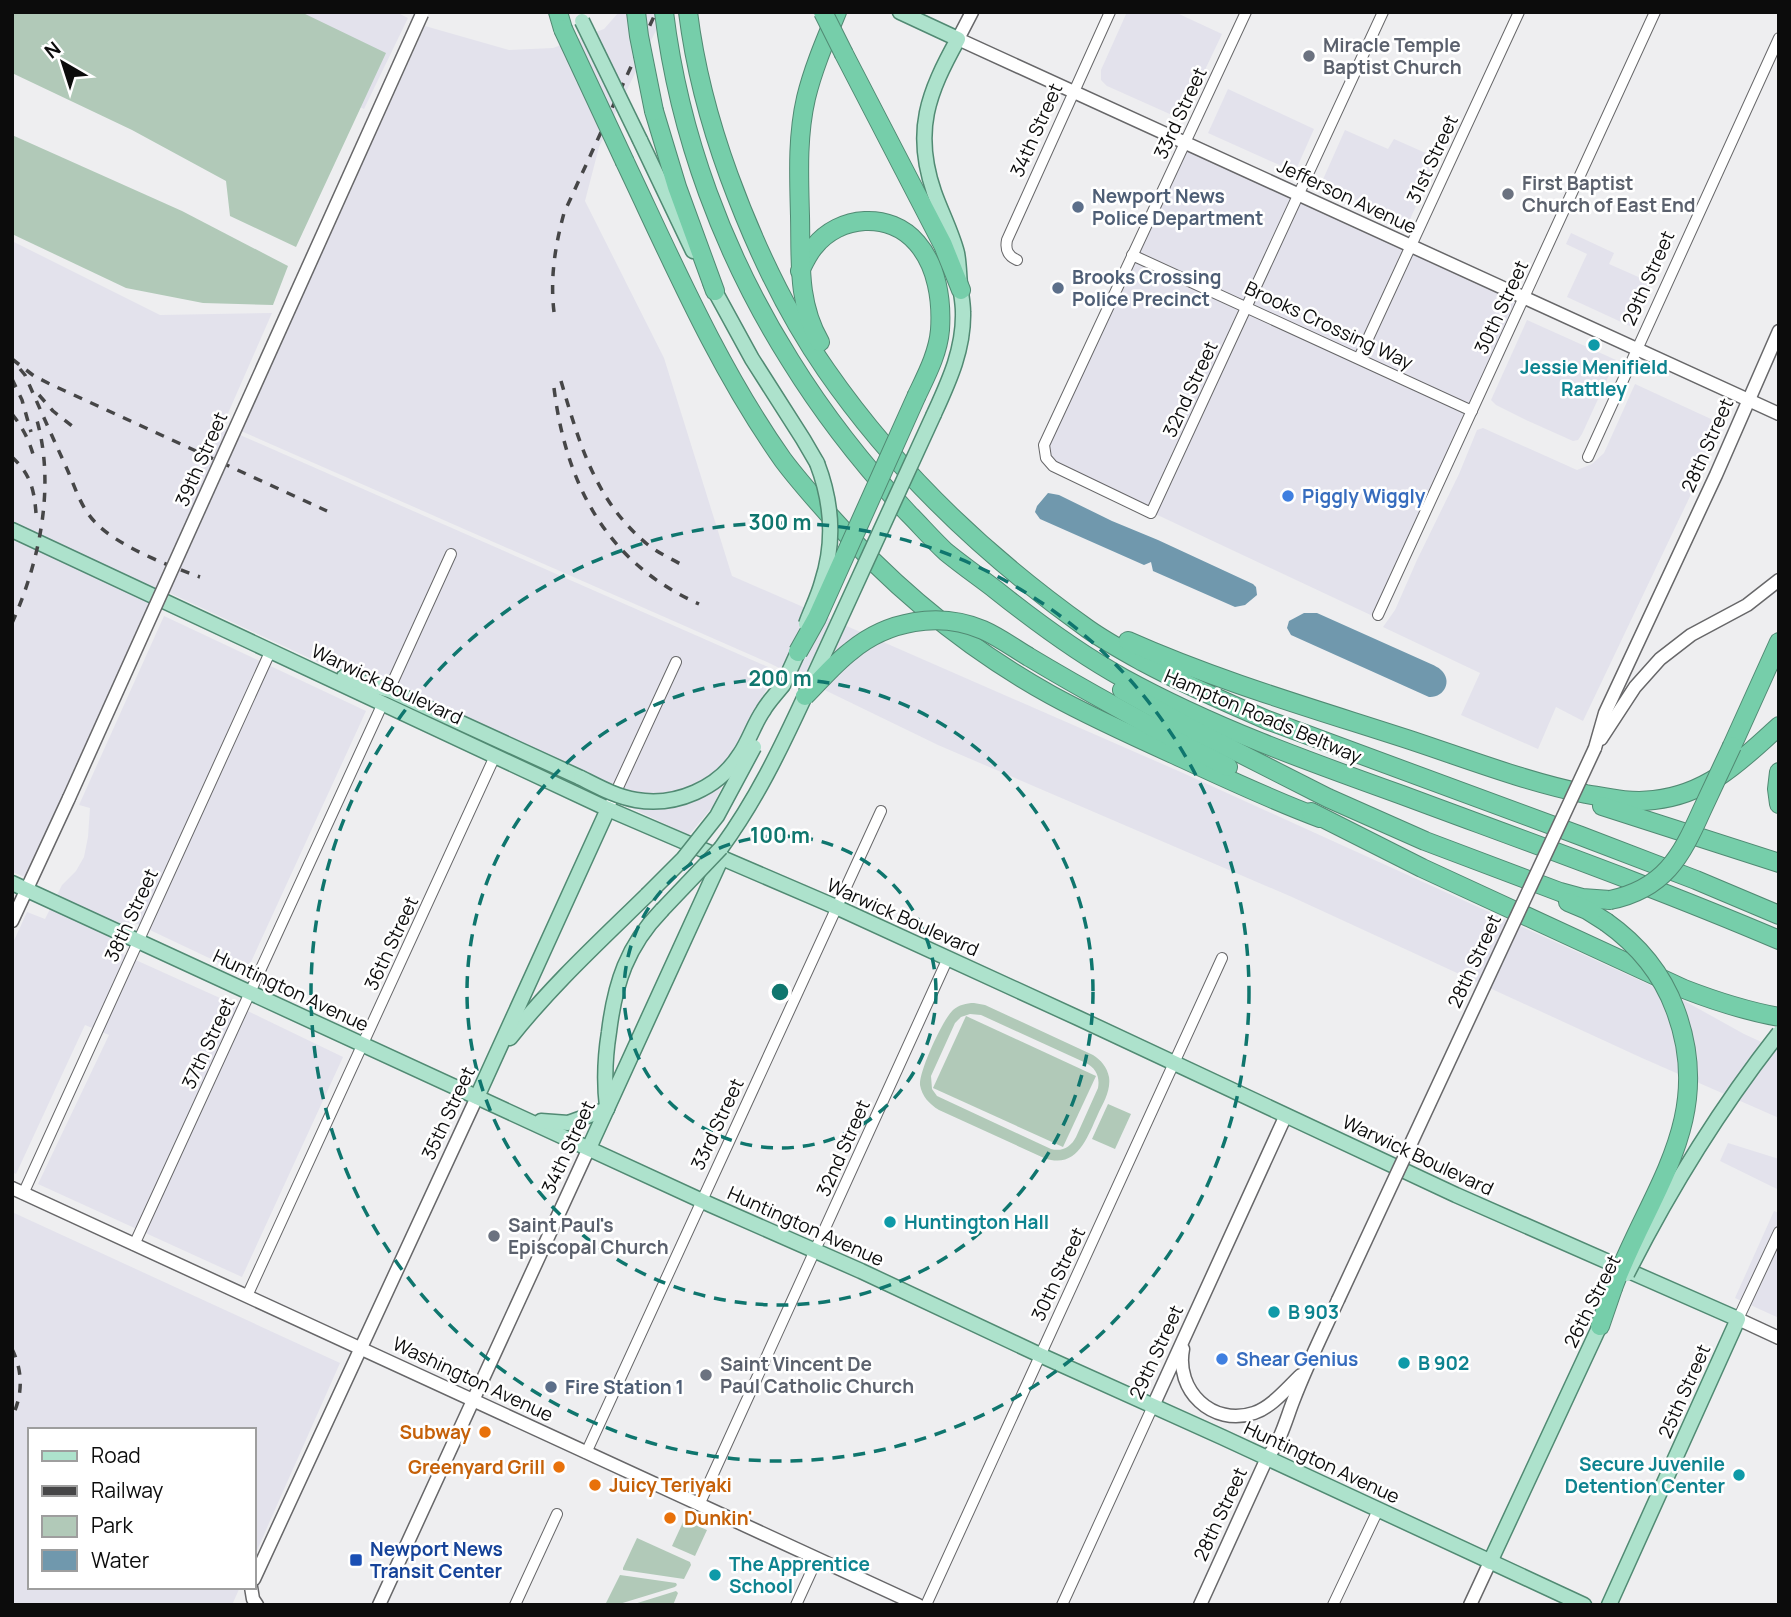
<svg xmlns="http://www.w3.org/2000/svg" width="1791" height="1617" font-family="Manrope,sans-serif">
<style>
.built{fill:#e3e2ec}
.green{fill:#b1c9b8;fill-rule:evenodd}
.water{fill:#7098ad}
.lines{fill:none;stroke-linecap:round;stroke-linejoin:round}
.street-casing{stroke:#676769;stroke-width:12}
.secondary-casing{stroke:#676769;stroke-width:15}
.primary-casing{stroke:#518a73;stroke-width:17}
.highway-casing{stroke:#518a73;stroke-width:20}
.street{stroke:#fff;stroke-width:10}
.secondary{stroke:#fff;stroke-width:12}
.primary{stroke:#ade2cc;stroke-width:14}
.highway{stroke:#76ceaa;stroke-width:18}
.rail{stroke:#464647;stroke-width:3.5;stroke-dasharray:9 9;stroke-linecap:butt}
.secondary-bridge-casing{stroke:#676769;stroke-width:15;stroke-linecap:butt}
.primary-bridge-casing{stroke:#518a73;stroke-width:17;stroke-linecap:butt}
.highway-bridge-casing{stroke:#518a73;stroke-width:20;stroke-linecap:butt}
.secondary-bridge{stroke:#fff;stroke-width:12}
.primary-bridge{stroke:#ade2cc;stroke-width:14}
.highway-bridge{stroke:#76ceaa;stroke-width:18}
.ring{fill:none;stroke:#0f766e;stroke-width:3.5;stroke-dasharray:12 9}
.worship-dot{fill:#6b7280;stroke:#fff;stroke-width:2.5}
.service-dot{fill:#5c6f8a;stroke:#fff;stroke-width:2.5}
.culture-dot{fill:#0f9aa8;stroke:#fff;stroke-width:2.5}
.shop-dot{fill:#3f7fe0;stroke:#fff;stroke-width:2.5}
.food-dot{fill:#e8710a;stroke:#fff;stroke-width:2.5}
.transit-dot{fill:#1a4fb4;stroke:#fff;stroke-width:2.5}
.labels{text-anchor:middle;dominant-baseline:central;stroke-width:5;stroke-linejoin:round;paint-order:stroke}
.worship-label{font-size:19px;font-weight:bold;fill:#5b616d;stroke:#fff;text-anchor:start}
.street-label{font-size:19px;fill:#0c0c0c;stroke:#fff}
.service-label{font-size:19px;font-weight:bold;fill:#4e5e75;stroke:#fff;text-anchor:start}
.culture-label{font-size:19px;font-weight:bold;fill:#0d838f;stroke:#fff;text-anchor:start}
.shop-label{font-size:19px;font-weight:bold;fill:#366cbe;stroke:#fff;text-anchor:start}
.food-label{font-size:19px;font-weight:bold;fill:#c56008;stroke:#fff;text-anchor:end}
.transit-label{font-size:19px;font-weight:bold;fill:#164399;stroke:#fff;text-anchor:start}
.centre{fill:#0f766e;stroke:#fff;stroke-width:3.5}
.ring-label{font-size:21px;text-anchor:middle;font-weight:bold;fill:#0f766e;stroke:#fff;stroke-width:5;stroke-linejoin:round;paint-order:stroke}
</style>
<rect width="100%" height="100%" fill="#eeeef0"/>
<g class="built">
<path d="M161,12H396L408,18L364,109Z"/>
<path d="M619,12H665L599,147L585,201L664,358L732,576L1183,773L1681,999L1744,1034L1779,1050V1118L1642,1058L1292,897L938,745L767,662L241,431L425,26L509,50L553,48L604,29Z"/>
<path d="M1127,12H1180L1179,14L1222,34L1184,114L1179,116L1172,115L1107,86L1101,80V70Z"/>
<path d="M1228,89L1314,129L1295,172L1208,133Z"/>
<path d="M1345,130L1388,149L1394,139L1437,158L1408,224L1321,184Z"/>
<path d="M1186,143L1524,298L1377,618L1051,465L1047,440Z"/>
<path d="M1571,233L1614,253L1609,264L1652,283L1632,327L1567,297L1587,254L1566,244Z"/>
<path d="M12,241L160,315L272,313L222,427L775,670L713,806L689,835L157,587L25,877L12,872Z"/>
<path d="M1527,320L1616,360L1582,434L1578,440L1573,441L1526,420L1496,405L1491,400Z"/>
<path d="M1635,384L1724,425L1583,721L1556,707L1538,749L1461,715L1480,673L1383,627L1395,610L1417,560L1459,474L1477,430L1483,428L1577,470L1592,464L1604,453Z"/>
<path d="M164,616L366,711L245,975L133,922L118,952L231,1003L343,1057L242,1277L38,1184L109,1035L85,1025L16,1174L12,1172V945L27,912L45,919L62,885L76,871L84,857L88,837L90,808L79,805Z"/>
<path d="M1728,1143L1779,1159V1190L1720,1161Z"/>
<path d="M1774,1211L1779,1213V1318L1735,1298Z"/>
<path d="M12,1212L340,1363L254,1557V1430H30V1587H240L232,1605H12Z"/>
</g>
<g class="green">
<path d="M12,12H301L386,53L296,247L230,216L226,181L132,130L12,73Z"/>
<path d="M12,135L182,211L288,266L273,305L203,303L126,288L12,234Z"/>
<path d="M974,1003L985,1005L1093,1055C1101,1060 1107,1067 1109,1077C1111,1091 1103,1103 1098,1114C1087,1138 1077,1170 1044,1158L939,1110C929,1104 922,1096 920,1085C919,1071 943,1019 953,1010C959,1005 966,1003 974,1003ZM970,1014L981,1015L1086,1063C1096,1068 1100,1077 1098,1088L1076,1137C1071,1147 1062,1152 1051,1149L937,1096L932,1089L931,1076L955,1023L961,1017Z"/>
<path d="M966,1016L1096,1076L1063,1147L933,1088Z"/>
<path d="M1108,1104L1131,1114L1115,1149L1092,1139Z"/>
<path d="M684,1520L707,1530L695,1556L672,1546Z"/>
<path d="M637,1538L690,1562L691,1565L684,1579L623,1570V1568Z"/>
<path d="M620,1575L676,1583L677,1585L675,1587L616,1605H605Z"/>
<path d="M676,1591L678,1593L673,1605H631Z"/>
</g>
<g class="water">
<path d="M1048,493L1059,495L1112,521L1158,540L1253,584L1256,587L1257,595L1245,605L1235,607L1153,571L1151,562L1144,565L1040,519L1035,512L1037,506Z"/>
<path d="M1304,613H1317L1431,664C1435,666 1438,667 1441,670C1453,681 1444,698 1429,697L1291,635L1287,628L1289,621Z"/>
</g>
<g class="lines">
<defs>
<g id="street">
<path d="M1246,12L1044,445L1046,458L1053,466L1151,513L1383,12"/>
<path d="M1132,255L1472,411"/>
<path d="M1017,260C1008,256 1005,250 1007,240L1110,12"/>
<path d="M1359,358L1519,12"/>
<path d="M1588,457L1779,38"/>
<path d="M1378,615L1655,12"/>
<path d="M389,690L451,554"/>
<path d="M608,809L676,662"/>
<path d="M23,1194L271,650"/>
<path d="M134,1245L383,703"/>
<path d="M247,1296L495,756"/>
<path d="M1738,1319L1779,1232"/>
<path d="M586,1453L881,811"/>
<path d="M699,1505L948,958"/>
<path d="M515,1605L557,1514"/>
<path d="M796,1605L817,1559"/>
<path d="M926,1605L1222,958"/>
<path d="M1062,1605L1153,1406"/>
<path d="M1333,1605L1378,1510"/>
</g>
<g id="secondary">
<path d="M972,12L958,39L1779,414"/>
<path d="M1601,739L1635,687L1660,659L1691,635L1747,605L1779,580"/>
<path d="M1595,748L1605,713L1716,475L1779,331"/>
<path d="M12,921L69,798"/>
<path d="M12,1188L918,1605"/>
<path d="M1738,1319L1779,1338"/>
<path d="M1183,1349C1175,1390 1212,1427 1254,1413C1272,1407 1287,1388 1301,1375"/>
<path d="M1153,1406L1286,1115"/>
<path d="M254,1579L477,1097"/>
<path d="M251,1587L253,1599L257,1605"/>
<path d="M379,1605L589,1148"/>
<path d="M1200,1605L1267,1458C1281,1441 1286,1419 1294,1399C1307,1365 1323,1333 1338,1300"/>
<path d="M1470,1605L1490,1562"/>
</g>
<g id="primary">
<path d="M900,12L958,39C928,93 913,131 934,192C941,212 952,233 957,253C959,263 959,275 960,285C961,294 963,303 963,312C964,349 949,381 934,414"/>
<path d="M640,140L693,251"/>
<path d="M711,284L752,359L803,439L817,463"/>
<path d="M12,530L608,809L836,907L1078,1018L1456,1195L1738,1319L1609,1605"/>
<path d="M344,677L389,690L581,778"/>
<path d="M783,685L798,652"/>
<path d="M721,848C756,800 780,750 805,696"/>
<path d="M12,883L711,1205L861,1271L1040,1355L1222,1437L1584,1605"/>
<path d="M510,1038C551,986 600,941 647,895"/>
<path d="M477,1097L608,809"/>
<path d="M607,1107C604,1082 605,1057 609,1032C615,983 627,946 662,910"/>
<path d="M541,1121L568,1123L607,1109"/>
<path d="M589,1148L722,857"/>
<path d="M1490,1562L1603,1319"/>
</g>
<g id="highway">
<path d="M558,12L563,29"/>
<path d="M664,12C679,135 724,255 790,360C824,415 864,466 908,513C921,526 933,540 946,552C962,565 979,577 996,590C1036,622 1078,653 1123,678C1212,727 1307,761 1402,795C1528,842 1655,887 1779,940"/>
<path d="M688,12C695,68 710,124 729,176C754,244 785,311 826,370C896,471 988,558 1088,629C1105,641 1125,652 1143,662C1184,684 1225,702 1267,720L1581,836L1696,880L1779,915"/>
<path d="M844,54L943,245L961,290"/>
<path d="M654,111L677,187L715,291"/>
<path d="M625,162C673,263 718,368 783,460C798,480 814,498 831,517C894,588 968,649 1051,695C1091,717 1133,736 1175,755C1223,777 1271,800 1320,818"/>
<path d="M800,271C804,263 808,254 814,247C839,215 890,211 917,243C937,266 942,300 940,330C938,353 927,374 917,395"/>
<path d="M820,342C797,303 801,260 800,216C799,177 797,137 806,98C813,69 825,41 837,12"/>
<path d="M1128,641C1220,682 1318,710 1413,741C1470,760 1527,782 1586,794C1609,798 1630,803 1654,800C1708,794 1741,761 1779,726"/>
<path d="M1029,657C1094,696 1161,732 1228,767"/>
<path d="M1122,690L1192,729L1328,798L1425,841L1560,892L1582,898L1610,900"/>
<path d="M1732,746L1779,642"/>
<path d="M1779,772L1777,789L1779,804"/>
<path d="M1602,806L1779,863"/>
<path d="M1311,812L1422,868L1684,989C1715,1001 1746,1011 1779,1017"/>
<path d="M1568,902L1587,910L1606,922"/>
<path d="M1600,1326L1613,1288"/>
</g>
</defs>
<use href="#street" class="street-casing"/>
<use href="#secondary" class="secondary-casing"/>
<use href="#primary" class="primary-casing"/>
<use href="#highway" class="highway-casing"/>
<use href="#street" class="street"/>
<use href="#secondary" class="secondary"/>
<use href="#primary" class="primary"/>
<use href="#highway" class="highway"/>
<g class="rail">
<path d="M554,312C550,278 555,246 564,213L656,12"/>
<path d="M12,359L34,376L52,385L327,511"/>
<path d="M20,369L25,375C39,407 53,438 67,469C75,487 81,508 95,522C117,546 169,566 200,577"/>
<path d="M12,379L22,400L31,432"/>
<path d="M561,381C579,442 595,501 647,544C658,553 672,559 684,566"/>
<path d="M554,388C566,485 607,563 699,604"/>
<path d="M39,395L53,411L72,426"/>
<path d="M12,414C24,429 31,444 35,462"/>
<path d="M12,457C30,474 34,488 36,513"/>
<path d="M12,623C40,561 56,484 36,417"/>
<path d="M12,1349C23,1371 23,1395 12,1417"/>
</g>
<defs>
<g id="secondary-bridge">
<path d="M69,798L422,14"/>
<path d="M1338,1300L1595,748"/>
</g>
<g id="primary-bridge">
<path d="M582,21L640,140"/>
<path d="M806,624C811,610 818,597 822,582C835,542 832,502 817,463"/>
<path d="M808,689L934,414"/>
<path d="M581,778C599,787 617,797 636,800C676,807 719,788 740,754C749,741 754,724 763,711C768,702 776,694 783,685"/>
<path d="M647,895L683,859L717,816L754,747"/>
<path d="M662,910L721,848"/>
<path d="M1627,1274C1670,1189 1720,1108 1779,1033"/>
</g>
<g id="highway-bridge">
<path d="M636,12L639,36L654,111"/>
<path d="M823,12L844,54"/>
<path d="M563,29L625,162"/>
<path d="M798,652L817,618L917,395"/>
<path d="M805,696C820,681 834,664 851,651C887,621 939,611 983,630C999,637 1014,648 1029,657"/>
<path d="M1610,900C1664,889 1681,857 1702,810C1712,789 1722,767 1732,746"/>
<path d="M1606,922C1637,944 1662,974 1675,1009C1717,1119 1649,1191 1613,1288"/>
</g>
</defs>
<use href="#secondary-bridge" class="secondary-bridge-casing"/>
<use href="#primary-bridge" class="primary-bridge-casing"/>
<use href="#highway-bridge" class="highway-bridge-casing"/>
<use href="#secondary-bridge" class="secondary-bridge"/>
<use href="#primary-bridge" class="primary-bridge"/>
<use href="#highway-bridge" class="highway-bridge"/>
</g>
<g class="ring">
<circle cx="780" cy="992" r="156"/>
<circle cx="780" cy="992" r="313"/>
<circle cx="780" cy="992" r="469"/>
</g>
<g class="worship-dot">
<circle cx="1309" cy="56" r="7"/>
<circle cx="1508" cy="194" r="7"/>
<circle cx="494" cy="1236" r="7"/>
<circle cx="706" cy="1375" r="7"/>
</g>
<g class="service-dot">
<circle cx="1078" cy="207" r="7"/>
<circle cx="1058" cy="288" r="7"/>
<circle cx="551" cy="1387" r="7"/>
</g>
<g class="culture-dot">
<circle cx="1594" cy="345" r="7"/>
<circle cx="890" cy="1222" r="7"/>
<circle cx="1274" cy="1312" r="7"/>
<circle cx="1404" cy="1363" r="7"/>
<circle cx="1739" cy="1475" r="7"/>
<circle cx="715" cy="1575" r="7"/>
</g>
<g class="shop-dot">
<circle cx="1288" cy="496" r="7"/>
<circle cx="1222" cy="1359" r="7"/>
</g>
<g class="food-dot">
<circle cx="485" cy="1432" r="7"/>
<circle cx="559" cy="1467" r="7"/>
<circle cx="595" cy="1485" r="7"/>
<circle cx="670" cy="1518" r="7"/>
</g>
<rect class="transit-dot" x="349" y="1553" width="14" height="14" rx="3.5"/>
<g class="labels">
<g class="worship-label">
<text x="1323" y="45">Miracle Temple<tspan x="1323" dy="22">Baptist Church</tspan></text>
<text x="1522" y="183">First Baptist<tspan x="1522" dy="22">Church of East End</tspan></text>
<text x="508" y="1225">Saint Paul's<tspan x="508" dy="22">Episcopal Church</tspan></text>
<text x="720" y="1364">Saint Vincent De<tspan x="720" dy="22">Paul Catholic Church</tspan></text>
</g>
<g class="street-label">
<text transform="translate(1180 113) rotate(-65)">33rd Street</text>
<text transform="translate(1036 130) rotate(-66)">34th Street</text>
<text transform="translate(1432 159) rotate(-65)">31st Street</text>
<text transform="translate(1347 196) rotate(25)">Jefferson Avenue</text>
<text transform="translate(1648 278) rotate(-66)">29th Street</text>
<text transform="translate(1501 307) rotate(-65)">30th Street</text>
<text transform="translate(1329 325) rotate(25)">Brooks Crossing Way</text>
<text transform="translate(1190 389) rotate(-65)">32nd Street</text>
<text transform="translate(1707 445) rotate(-66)">28th Street</text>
<text transform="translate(201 459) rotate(-66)">39th Street</text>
<text transform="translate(387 684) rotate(25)">Warwick Boulevard</text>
<text transform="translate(1263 716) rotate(23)">Hampton Roads Beltway</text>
<text transform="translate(131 915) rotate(-65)">38th Street</text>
<text transform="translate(903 917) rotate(24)">Warwick Boulevard</text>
<text transform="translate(391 943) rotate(-65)">36th Street</text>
<text transform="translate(1474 961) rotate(-65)">28th Street</text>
<text transform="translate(291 990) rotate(25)">Huntington Avenue</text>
<text transform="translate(208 1043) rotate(-65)">37th Street</text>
<text transform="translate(448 1113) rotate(-65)">35th Street</text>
<text transform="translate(717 1124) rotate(-65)">33rd Street</text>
<text transform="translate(568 1147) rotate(-65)">34th Street</text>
<text transform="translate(843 1148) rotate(-66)">32nd Street</text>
<text transform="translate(1418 1155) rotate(25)">Warwick Boulevard</text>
<text transform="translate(806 1226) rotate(24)">Huntington Avenue</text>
<text transform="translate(1058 1274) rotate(-65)">30th Street</text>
<text transform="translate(1592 1301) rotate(-63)">26th Street</text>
<text transform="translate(1156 1352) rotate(-65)">29th Street</text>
<text transform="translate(473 1379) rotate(25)">Washington Avenue</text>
<text transform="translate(1684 1391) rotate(-66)">25th Street</text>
<text transform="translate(1322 1462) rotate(25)">Huntington Avenue</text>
<text transform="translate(1220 1514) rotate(-65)">28th Street</text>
</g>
<g class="service-label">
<text x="1092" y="196">Newport News<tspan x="1092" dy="22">Police Department</tspan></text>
<text x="1072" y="277">Brooks Crossing<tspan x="1072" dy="22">Police Precinct</tspan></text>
<text x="565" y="1387">Fire Station 1</text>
</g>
<g class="culture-label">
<text x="1594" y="367" text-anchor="middle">Jessie Menifield<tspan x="1594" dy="22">Rattley</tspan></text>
<text x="904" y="1222">Huntington Hall</text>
<text x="1288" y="1312">B 903</text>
<text x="1418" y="1363">B 902</text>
<text x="1725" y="1464" text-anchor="end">Secure Juvenile<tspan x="1725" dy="22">Detention Center</tspan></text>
<text x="729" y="1564">The Apprentice<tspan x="729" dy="22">School</tspan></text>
</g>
<g class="shop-label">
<text x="1302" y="496">Piggly Wiggly</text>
<text x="1236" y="1359">Shear Genius</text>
</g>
<g class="food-label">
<text x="471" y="1432">Subway</text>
<text x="545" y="1467">Greenyard Grill</text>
<text x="609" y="1485" text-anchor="start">Juicy Teriyaki</text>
<text x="684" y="1518" text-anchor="start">Dunkin'</text>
</g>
<g class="transit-label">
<text x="370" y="1549">Newport News<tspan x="370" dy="22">Transit Center</tspan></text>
</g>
</g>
<circle cx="780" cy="992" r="10" class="centre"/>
<g class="ring-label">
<text x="780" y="530">300 m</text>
<text x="780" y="686">200 m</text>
<text x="780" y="843">100 m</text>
</g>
<rect width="1791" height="1617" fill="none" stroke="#0c0c0c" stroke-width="28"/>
<rect x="28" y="1428" width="228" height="161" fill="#ffffff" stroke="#9e9e9e" stroke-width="2"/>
<rect x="42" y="1451" width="35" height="10" fill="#ade2cc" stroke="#9e9e9e" stroke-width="2"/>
<text x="91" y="1463" font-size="21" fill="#0c0c0c">Road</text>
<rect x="42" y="1486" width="35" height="10" fill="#464647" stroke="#9e9e9e" stroke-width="2"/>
<text x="91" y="1498" font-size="21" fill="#0c0c0c">Railway</text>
<rect x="42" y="1516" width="35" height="21" fill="#b1c9b8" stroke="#9e9e9e" stroke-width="2"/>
<text x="91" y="1533" font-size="21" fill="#0c0c0c">Park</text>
<rect x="42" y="1550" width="35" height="21" fill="#7098ad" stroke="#9e9e9e" stroke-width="2"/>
<text x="91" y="1568" font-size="21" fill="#0c0c0c">Water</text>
<g transform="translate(63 63) rotate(321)" stroke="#ffffff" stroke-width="5" paint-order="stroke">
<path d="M0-5L12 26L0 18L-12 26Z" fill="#0c0c0c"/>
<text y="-10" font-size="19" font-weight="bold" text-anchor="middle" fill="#0c0c0c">N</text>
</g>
</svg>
